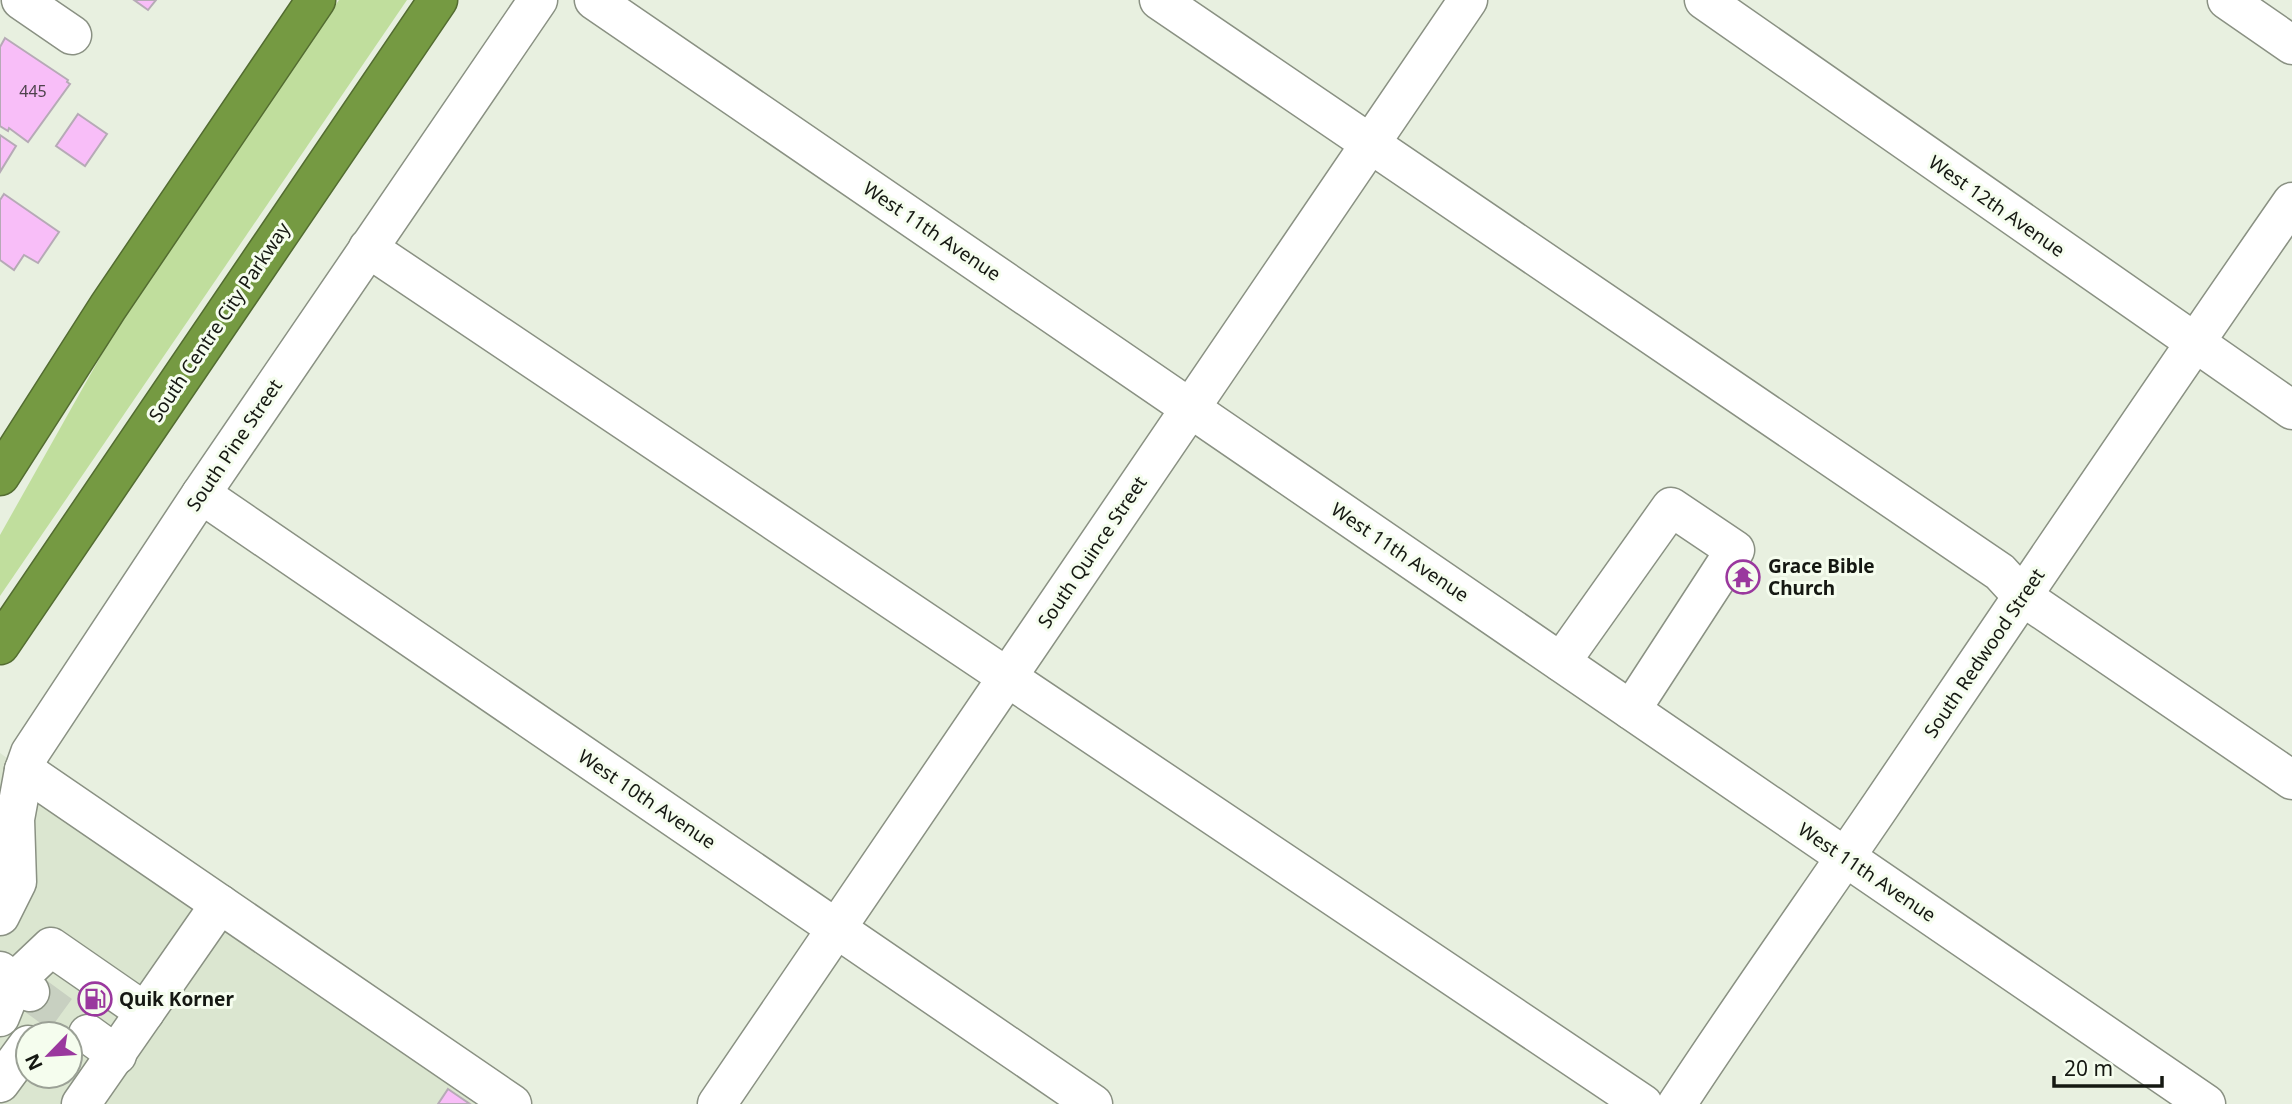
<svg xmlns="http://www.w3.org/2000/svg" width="2292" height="1104" font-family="'Noto Sans',sans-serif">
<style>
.built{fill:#dbe6d0;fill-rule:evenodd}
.green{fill:#c0de9d}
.building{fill:#f8bef8;stroke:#b6aab6;stroke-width:2}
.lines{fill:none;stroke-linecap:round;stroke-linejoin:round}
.minor-tunnel{stroke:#c8d0c1;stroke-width:38;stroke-dasharray:38 19;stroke-linecap:butt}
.minor-casing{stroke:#8a9183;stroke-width:41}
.highway-casing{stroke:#536c31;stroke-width:41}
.minor{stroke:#fff;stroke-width:38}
.highway{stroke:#759a42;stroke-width:38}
.labels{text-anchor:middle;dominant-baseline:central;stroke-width:6;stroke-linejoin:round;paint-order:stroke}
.number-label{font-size:16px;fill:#4e424c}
.street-label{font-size:19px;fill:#151812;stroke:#f5fdee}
.poi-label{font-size:19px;font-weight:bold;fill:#151812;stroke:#f5fdee;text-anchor:start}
</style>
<rect width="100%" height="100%" fill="#e8f0e0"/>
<path class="built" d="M0,753L24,770L512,1104H0ZM28,1034H70V1076H28Z"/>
<path class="green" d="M339,0H407L0,596V535L116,329Z"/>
<g class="building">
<path d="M134,0H156L148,10Z"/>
<path d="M5,38L68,80L67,82L70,84L28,142L9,128L8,131L0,126V47Z"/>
<path d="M78,114L107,134L85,166L56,146Z"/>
<path d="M0,135L16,146L0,172Z"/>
<path d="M4,194L59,232L38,263L24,255L14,270L0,260V200Z"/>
<path d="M448,1089L470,1104H438Z"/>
</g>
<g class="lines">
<path class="minor-tunnel" d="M30,992L88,1034"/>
<defs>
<g id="minor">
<path d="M21,0L72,35"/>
<path d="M594,0L2206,1104"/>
<path d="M1159,0L2000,572L2022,596L2292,780"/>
<path d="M1704,0L2292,410"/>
<path d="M2227,0L2292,45"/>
<path d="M368,248L1643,1104"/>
<path d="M201,494L1093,1104"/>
<path d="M1561,662L1671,507L1735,550L1631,710"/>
<path d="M24,770L512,1104"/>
<path d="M0,916L17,882L15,819L24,770L30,753L201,494L538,0"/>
<path d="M0,971L14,982L0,1017"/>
<path d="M30,992L14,982L51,947L145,1012"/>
<path d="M88,1034L117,1055"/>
<path d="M0,1083L28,1045"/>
<path d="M81,1104L220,904"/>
<path d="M717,1104L1468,0"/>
<path d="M1677,1104C1743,1003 1813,905 1881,805C2017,604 2153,402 2292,202"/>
</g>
<g id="highway">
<path d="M0,476L108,307L316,0"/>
<path d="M0,645L438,0"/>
</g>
</defs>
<use href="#minor" class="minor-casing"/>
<use href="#highway" class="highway-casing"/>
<use href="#minor" class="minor"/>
<use href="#highway" class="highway"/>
</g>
<defs>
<symbol id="temple-ring" viewBox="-11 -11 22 22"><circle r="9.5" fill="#f5fdee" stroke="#9a389e" stroke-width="1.5"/><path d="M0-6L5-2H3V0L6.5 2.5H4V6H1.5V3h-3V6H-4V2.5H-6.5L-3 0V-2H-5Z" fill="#9a389e"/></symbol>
<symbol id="fuel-ring" viewBox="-11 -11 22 22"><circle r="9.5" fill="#f5fdee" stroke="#9a389e" stroke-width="1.5"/><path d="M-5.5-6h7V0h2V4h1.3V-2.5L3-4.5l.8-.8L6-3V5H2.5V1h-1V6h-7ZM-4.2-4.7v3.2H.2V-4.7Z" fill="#9a389e"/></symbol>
</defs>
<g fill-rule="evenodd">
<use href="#temple-ring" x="1724" y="558" width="38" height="38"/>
<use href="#fuel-ring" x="76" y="980" width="38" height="38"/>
</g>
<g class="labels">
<g class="number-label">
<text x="33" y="91">445</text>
</g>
<g class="street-label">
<text transform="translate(1997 206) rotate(35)">West 12th Avenue</text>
<text transform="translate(932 231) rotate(34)">West 11th Avenue</text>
<text transform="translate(219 322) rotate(-56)">South Centre City Parkway</text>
<text transform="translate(234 445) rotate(-56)">South Pine Street</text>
<text transform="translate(1092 552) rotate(-56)">South Quince Street</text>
<text transform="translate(1400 552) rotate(34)">West 11th Avenue</text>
<text transform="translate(1984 653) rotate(-56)">South Redwood Street</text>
<text transform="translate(647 799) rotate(34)">West 10th Avenue</text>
<text transform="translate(1867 872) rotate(34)">West 11th Avenue</text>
</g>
<g class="poi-label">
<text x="1768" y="566">Grace Bible<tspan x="1768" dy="22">Church</tspan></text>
<text x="119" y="999">Quik Korner</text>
</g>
</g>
<g transform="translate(49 1055) rotate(245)"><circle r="33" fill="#f5fdee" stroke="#9ba196" stroke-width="2"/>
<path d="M0-5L12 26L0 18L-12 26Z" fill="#9a389e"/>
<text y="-10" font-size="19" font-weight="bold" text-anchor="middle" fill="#151812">N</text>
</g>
<path d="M2054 1076v10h108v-10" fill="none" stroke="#151812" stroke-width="3.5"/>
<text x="2064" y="1076" font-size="21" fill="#151812" stroke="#f5fdee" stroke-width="5" paint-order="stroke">20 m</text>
</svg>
